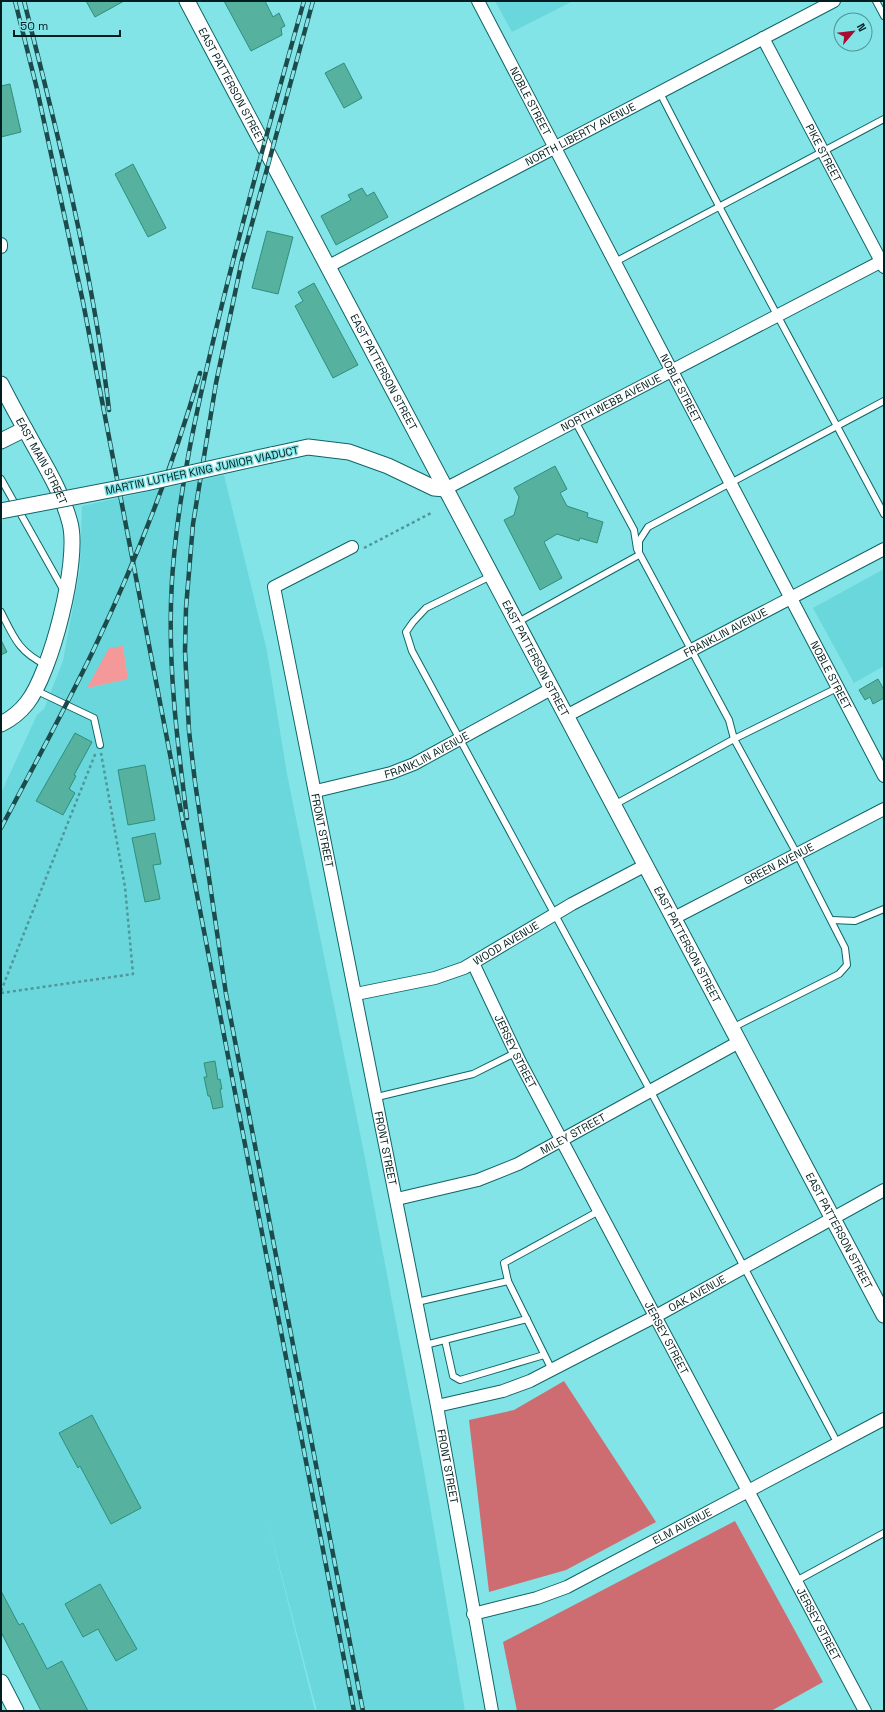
<svg xmlns="http://www.w3.org/2000/svg" width="885" height="1712" font-family="'Space Grotesk',sans-serif">
<style>
.built{fill:#69d7db;fill-rule:evenodd}
.green{fill:#f5989a}
.forest{fill:#cd6d71}
.building{fill:#56b19f;stroke:#2f8e7d}
.lines{fill:none;stroke-linecap:round;stroke-linejoin:round}
.service-casing{stroke:#106467;stroke-width:8}
.minor-casing{stroke:#106467;stroke-width:14}
.tertiary-casing{stroke:#106467;stroke-width:17}
.path{stroke:#509799;stroke-width:2.5;stroke-dasharray:3 3;stroke-linecap:butt}
.service{stroke:#fff;stroke-width:6}
.minor{stroke:#fff;stroke-width:12}
.tertiary{stroke:#fff;stroke-width:15}
.rail-casing{stroke:#1d4b4c;stroke-width:4.5}
.rail{stroke:#82e4e7;stroke-width:3;stroke-dasharray:9;stroke-linecap:butt}
.tertiary-bridge-casing{stroke:#106467;stroke-width:17;stroke-linecap:butt}
.tertiary-bridge{stroke:#fff;stroke-width:15}
.labels{text-anchor:middle;dominant-baseline:central;stroke-width:3;stroke-linejoin:round;paint-order:stroke}
.street-label{font-size:11px;fill:#001e1f;stroke:#82e4e7}
</style>
<rect width="100%" height="100%" fill="#82e4e7"/>
<g class="built">
<path d="M495,1H573L512,32Z"/>
<path d="M224,475L267,651L287,774L365,1158L424,1471L465,1711H317L265,1511L315,1711H42L1,1633V793L37,715L44,709L63,661L80,569L82,506ZM123,646L128,679L87,688Z"/>
<path d="M884,569V666L854,683L813,608Z"/>
</g>
<path class="green" d="M123,646L128,679L87,688L109,648Z"/>
<g class="forest">
<path d="M564,1381L656,1522L566,1570L489,1592L469,1420L514,1410Z"/>
<path d="M735,1521L823,1682L771,1711H517L503,1642Z"/>
</g>
<g class="building">
<path d="M86,1H124L95,17Z"/>
<path d="M224,1H265L273,17L279,13L285,26L281,28L282,35L251,51Z"/>
<path d="M344,63L362,98L344,108L325,73Z"/>
<path d="M10,84L21,132L1,137V86Z"/>
<path d="M133,164L166,228L148,237L115,174Z"/>
<path d="M362,188L367,196L374,192L388,217L336,245L321,216L351,200L348,195Z"/>
<path d="M267,231L293,237L278,294L252,288Z"/>
<path d="M314,283L358,365L333,378L295,306L303,301L298,292Z"/>
<path d="M555,466L567,489L560,493L567,506L588,513L587,517L603,522L597,543L580,538L579,541L557,534L544,542L562,578L540,590L504,520L514,515L519,497L514,488Z"/>
<path d="M1,640L7,652L1,655Z"/>
<path d="M878,679L884,690V698L873,704L870,697L865,700L859,690Z"/>
<path d="M75,733L92,742L74,775L76,776L69,789L75,793L63,815L36,801Z"/>
<path d="M145,765L155,820L128,825L118,770Z"/>
<path d="M155,833L161,864L153,865L160,899L145,902L132,838Z"/>
<path d="M215,1061L218,1080L220,1079L222,1089H220L223,1107L213,1109L210,1096H208L204,1077H207L204,1063Z"/>
<path d="M92,1415L141,1508L111,1524L80,1466L78,1468L59,1433Z"/>
<path d="M100,1584L137,1649L116,1661L98,1629L83,1637L65,1604Z"/>
<path d="M1,1591L19,1625L23,1623L47,1669L62,1661L88,1711H41L1,1632Z"/>
</g>
<g class="lines">
<defs>
<g id="service">
<path d="M876,1L884,16"/>
<path d="M660,93C732,234 809,373 884,514"/>
<path d="M615,262L884,119"/>
<path d="M575,421L634,530L637,549L729,720L734,739L797,854L845,948L847,965L839,974L732,1028"/>
<path d="M1,479L64,591"/>
<path d="M491,576L426,608L413,622L406,632L412,651L651,1092L838,1444"/>
<path d="M1,612C14,638 19,652 46,665"/>
<path d="M518,622L639,555V541L648,527L884,401"/>
<path d="M35,690L94,718L100,745"/>
<path d="M614,805L734,739L837,688"/>
<path d="M832,920L855,921L884,909"/>
<path d="M377,1097L473,1074L515,1053"/>
<path d="M508,1281L552,1370"/>
<path d="M417,1302L508,1281L504,1263L599,1211"/>
<path d="M445,1340L453,1376L460,1380L544,1355"/>
<path d="M425,1345L527,1319"/>
<path d="M796,1581L884,1533"/>
</g>
<g id="minor">
<path id="s1" d="M478,1L884,776"/>
<path id="s2" d="M763,38L884,267"/>
<path d="M1,244V247"/>
<path id="s3" d="M327,267L834,1"/>
<path id="s4" d="M445,489L884,260"/>
<path id="s5" d="M352,547L274,587L437,1406L492,1711"/>
<path id="s6" d="M566,716L884,549"/>
<path id="s7" d="M316,791L391,773L414,764L551,689"/>
<path id="s8" d="M674,918L884,809"/>
<path id="s9" d="M473,963L520,1062L865,1711"/>
<path id="s10" d="M356,994L435,978L464,968L572,904L646,865"/>
<path id="s11" d="M397,1199L478,1180L518,1164L739,1042"/>
<path id="s12" d="M437,1406L503,1391L530,1381L656,1316L884,1190"/>
<path id="s13" d="M473,1614L537,1598L567,1587L884,1419"/>
</g>
<g id="tertiary">
<path id="s14" d="M187,1L884,1315"/>
<path id="s15" d="M1,384C12,406 24,427 36,449C49,472 63,496 70,523C80,560 51,673 27,703C20,712 11,719 1,724"/>
<path d="M1,441L25,429"/>
<path d="M271,455L308,447L349,452L388,466L434,488L445,489"/>
<path d="M1,1682L16,1711"/>
</g>
</defs>
<use href="#service" class="service-casing"/>
<use href="#minor" class="minor-casing"/>
<use href="#tertiary" class="tertiary-casing"/>
<g class="path">
<path d="M364,548L433,512"/>
<path d="M1,991L96,752"/>
<path d="M1,993L133,974L125,887L101,753"/>
</g>
<use href="#service" class="service"/>
<use href="#minor" class="minor"/>
<use href="#tertiary" class="tertiary"/>
<defs>
<g id="rail">
<path d="M15,1L37,89L83,302L354,1711"/>
<path d="M24,1C58,135 93,272 109,410"/>
<path d="M313,1L242,260L216,383L193,524L186,608L185,651L189,731L195,782L226,994L363,1711"/>
<path d="M187,818C177,740 167,660 172,580C178,492 197,407 218,321C244,214 274,107 304,1"/>
<path d="M1,828C32,769 64,711 93,651C136,561 172,469 200,373"/>
</g>
</defs>
<use href="#rail" class="rail-casing"/>
<use href="#rail" class="rail"/>
<defs>
<path id="tertiary-bridge" d="M1,511L146,483L271,455"/>
</defs>
<use href="#tertiary-bridge" class="tertiary-bridge-casing"/>
<use href="#tertiary-bridge" class="tertiary-bridge"/>
</g>
<g class="labels">
<g class="street-label">
<text stroke="none"><textPath href="#s14" startOffset="96">EAST PATTERSON STREET</textPath></text>
<text stroke="none"><textPath href="#s1" startOffset="113">NOBLE STREET</textPath></text>
<text stroke="none"><textPath href="#s3" startOffset="286">NORTH LIBERTY AVENUE</textPath></text>
<text stroke="none"><textPath href="#s2" startOffset="130">PIKE STREET</textPath></text>
<text stroke="none"><textPath href="#s14" startOffset="420">EAST PATTERSON STREET</textPath></text>
<text stroke="none"><textPath href="#s1" startOffset="437">NOBLE STREET</textPath></text>
<text stroke="none"><textPath href="#s4" startOffset="187">NORTH WEBB AVENUE</textPath></text>
<text stroke="none"><textPath href="#s15" startOffset="87">EAST MAIN STREET</textPath></text>
<text transform="translate(202 470) rotate(-12)">MARTIN LUTHER KING JUNIOR VIADUCT</text>
<text stroke="none"><textPath href="#s6" startOffset="180">FRANKLIN AVENUE</textPath></text>
<text stroke="none"><textPath href="#s14" startOffset="744">EAST PATTERSON STREET</textPath></text>
<text stroke="none"><textPath href="#s1" startOffset="761">NOBLE STREET</textPath></text>
<text stroke="none"><textPath href="#s7" startOffset="117">FRANKLIN AVENUE</textPath></text>
<text stroke="none"><textPath href="#s5" startOffset="336">FRONT STREET</textPath></text>
<text stroke="none"><textPath href="#s8" startOffset="118">GREEN AVENUE</textPath></text>
<text stroke="none"><textPath href="#s10" startOffset="160">WOOD AVENUE</textPath></text>
<text stroke="none"><textPath href="#s14" startOffset="1068">EAST PATTERSON STREET</textPath></text>
<text stroke="none"><textPath href="#s9" startOffset="98">JERSEY STREET</textPath></text>
<text stroke="none"><textPath href="#s11" startOffset="189">MILEY STREET</textPath></text>
<text stroke="none"><textPath href="#s5" startOffset="660">FRONT STREET</textPath></text>
<text stroke="none"><textPath href="#s14" startOffset="1392">EAST PATTERSON STREET</textPath></text>
<text stroke="none"><textPath href="#s12" startOffset="285">OAK AVENUE</textPath></text>
<text stroke="none"><textPath href="#s9" startOffset="422">JERSEY STREET</textPath></text>
<text stroke="none"><textPath href="#s5" startOffset="984">FRONT STREET</textPath></text>
<text stroke="none"><textPath href="#s13" startOffset="228">ELM AVENUE</textPath></text>
<text stroke="none"><textPath href="#s9" startOffset="746">JERSEY STREET</textPath></text>
</g>
</g>
<rect width="885" height="1712" fill="none" stroke="#001e1f" stroke-width="4"/>
<g transform="translate(853 32) rotate(62)"><circle r="19" fill="#82e4e7" stroke="#4e9597"/>
<path d="M0-3L7 15L0 10L-7 15Z" fill="#a70d30"/>
<text y="-6" font-size="11" font-weight="bold" text-anchor="middle" fill="#001e1f">N</text>
</g>
<path d="M14 30v6h106v-6" fill="none" stroke="#001e1f" stroke-width="2"/>
<text x="20" y="30" font-size="12" fill="#001e1f" stroke="#82e4e7" stroke-width="3" paint-order="stroke">50 m</text>
</svg>
